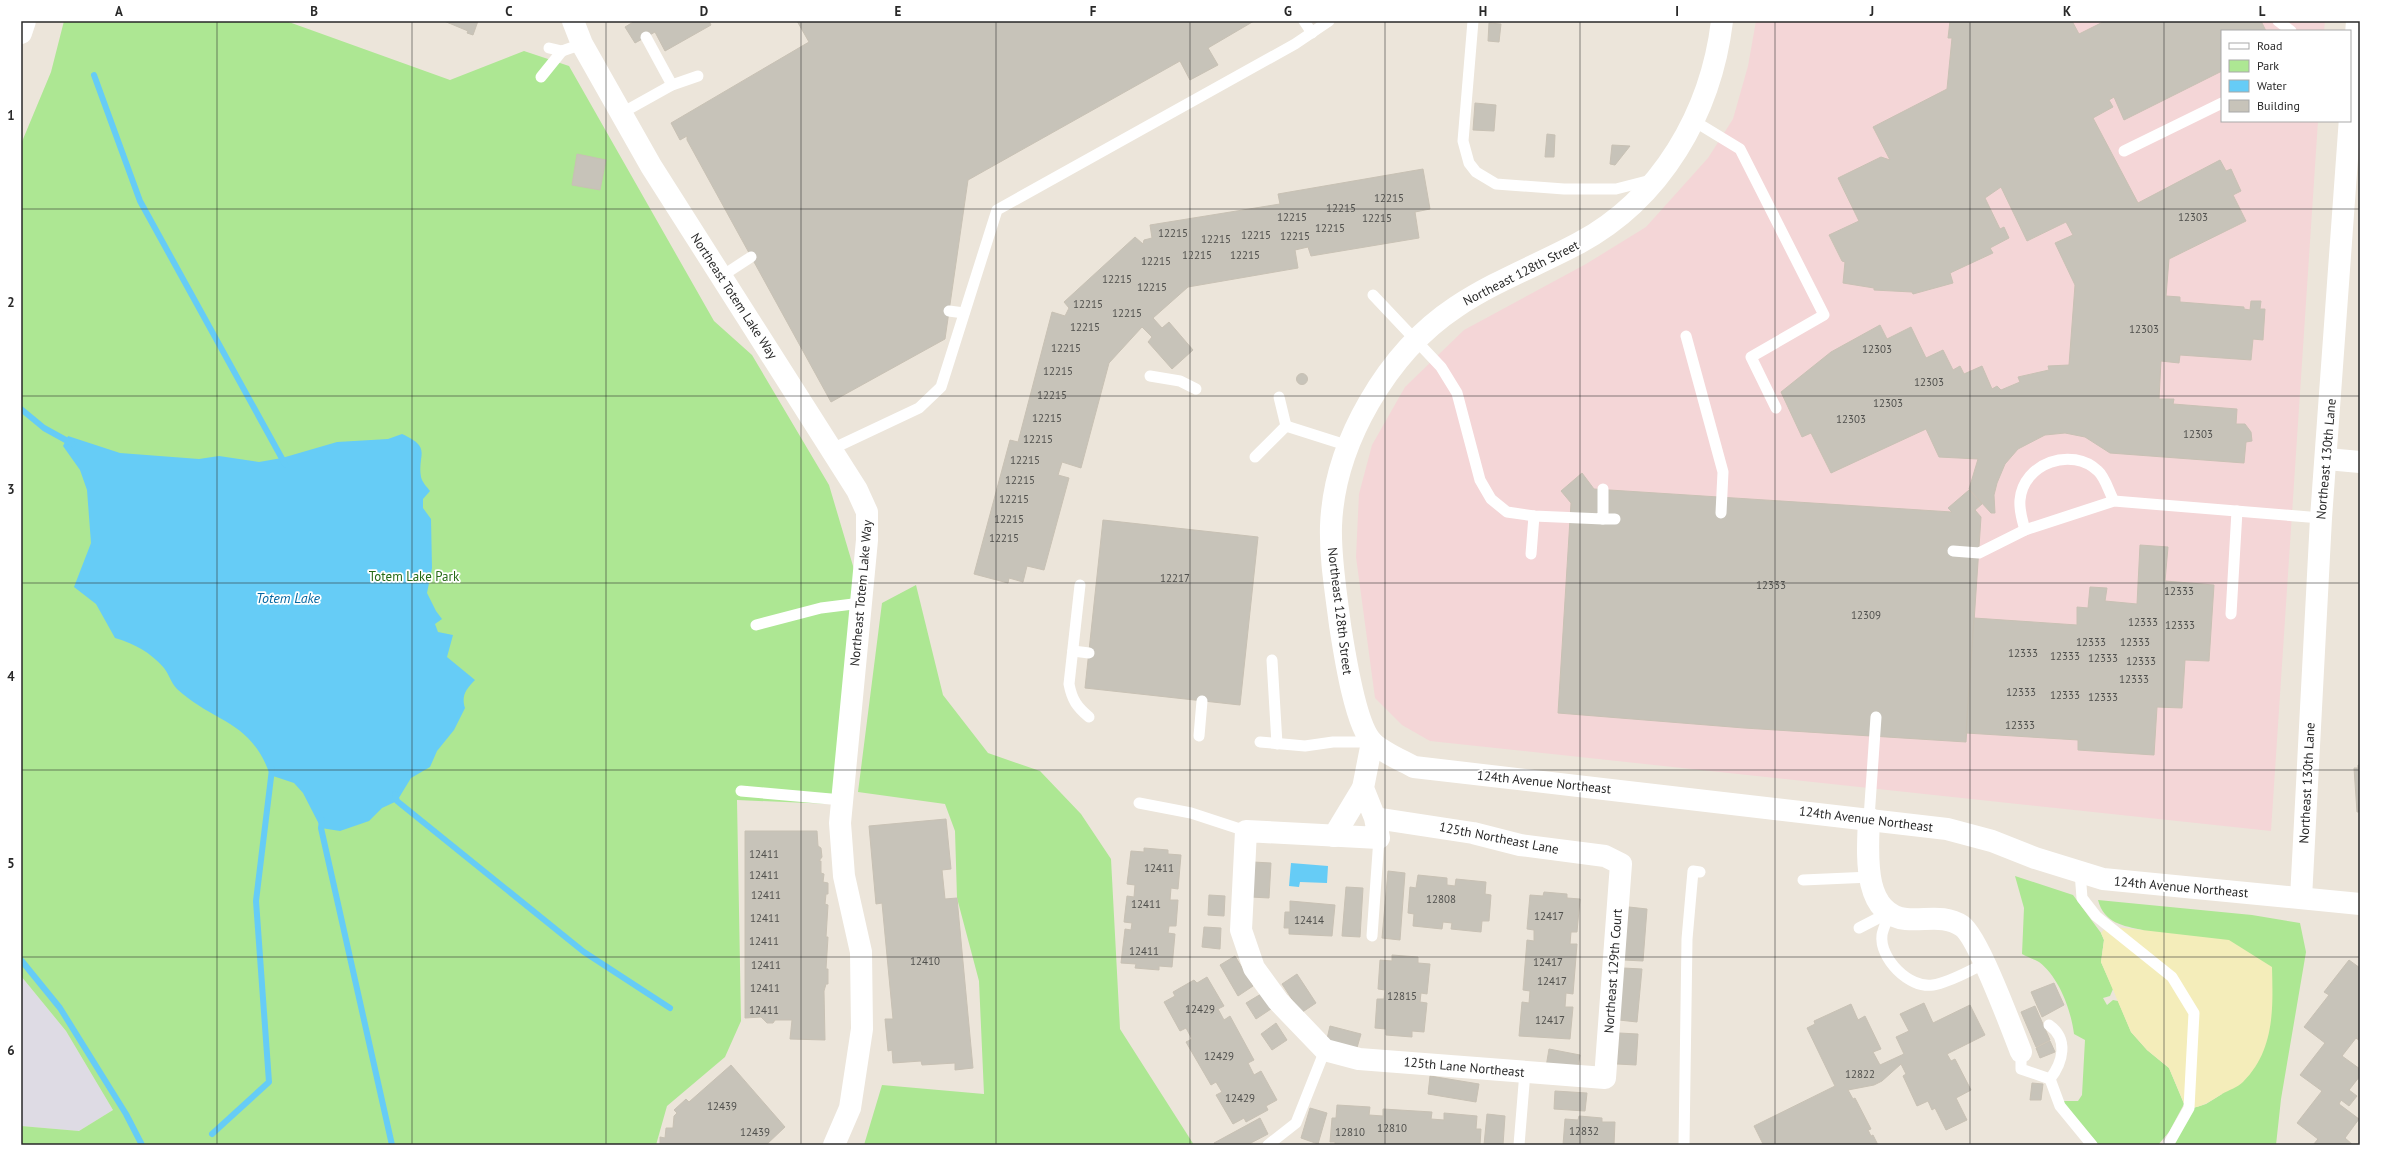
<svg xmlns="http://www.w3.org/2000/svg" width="2381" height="1166" font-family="'PT Sans',sans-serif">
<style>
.industrial{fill:#dedbe4}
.medical{fill:#f4d6d7}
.green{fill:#ade793}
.sand{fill:#f4edba}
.water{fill:#66ccf6}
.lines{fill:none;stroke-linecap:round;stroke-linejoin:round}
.stream{stroke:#66ccf6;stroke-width:6}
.building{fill:#c7c3b9;stroke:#c8c1b4}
.lane{stroke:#fff;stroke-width:11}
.street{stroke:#fff;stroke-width:22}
.secondary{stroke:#fff;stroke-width:22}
.grid{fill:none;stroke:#292929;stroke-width:1;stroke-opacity:0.55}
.labels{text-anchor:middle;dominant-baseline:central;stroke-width:3.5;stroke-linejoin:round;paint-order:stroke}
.number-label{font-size:11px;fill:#50504d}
.street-label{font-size:13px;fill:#292929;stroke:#fff}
.park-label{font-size:13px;fill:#256a15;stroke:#fff}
.water-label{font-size:14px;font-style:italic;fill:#0567a1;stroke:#fff}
.neatline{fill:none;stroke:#292929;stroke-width:1.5}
.grid-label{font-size:13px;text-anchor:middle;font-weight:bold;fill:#292929}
</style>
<rect width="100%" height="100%" fill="#ece5da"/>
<path class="industrial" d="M21,976L66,1031L113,1110L79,1131L21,1126Z"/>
<path class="medical" d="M1756,21H2325L2324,31H2222V121H2318L2271,831L1430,741L1402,725L1375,698L1356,557L1359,494L1372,445L1405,387L1464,330L1586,264L1646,227L1708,158L1733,119L1748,66Z"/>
<g class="green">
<path d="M64,21H286L450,80L524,51L569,66L714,321L752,355L829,485L856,576L832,804L737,800L741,1021L725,1057L667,1106L656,1145H21V1126L79,1131L113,1110L66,1031L21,976V144L51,72Z"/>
<path d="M916,585L943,695L988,753L1040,771L1081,814L1111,859L1120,1029L1194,1145H864L882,1085L984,1094L979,981L957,898L955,831L945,804L858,792L882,603Z"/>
<path d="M2015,876L2073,895L2101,933L2104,940L2101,962L2113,989L2110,996L2103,998L2107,1005L2113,1000L2118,1001L2131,1032L2147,1050L2169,1068L2184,1104L2169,1132L2158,1145H2099L2061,1101H2078L2082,1095L2085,1040L2074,1034C2071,1010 2059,977 2039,962C2034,959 2027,957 2022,954L2024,908Z"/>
<path d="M2098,900L2252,915L2300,923L2306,952L2281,1099L2276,1145H2171L2193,1108L2206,1104L2222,1094L2143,930C2123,926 2104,923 2098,900Z"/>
</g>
<path class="sand" d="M2107,926L2229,940L2272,967C2273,1008 2275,1050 2243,1082C2238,1087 2229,1090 2222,1094C2210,1101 2201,1109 2186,1108L2169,1068L2147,1050L2131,1032L2101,962L2104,940L2101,933Z"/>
<g class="water">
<path d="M402,434C433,448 417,454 421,477C422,482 427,487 430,491L423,499V508L431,519L432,568L427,593L436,611L442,619L435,624L438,632L453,635L447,657L475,680C466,689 461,696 465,708L454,730L437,751L430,767L411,778L397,801L382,808L369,821L340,831L321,828L303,793L294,783L270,775C251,720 214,723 177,689C171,683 169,674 164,668C150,652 135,644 115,638L96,604L74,587L91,543L87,490L80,470L63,446L68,436L120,453L199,459L219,456L259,462L282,458L337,442L388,439Z"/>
<path d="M1291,863L1328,866L1327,883L1300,882L1299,887L1289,886Z"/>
</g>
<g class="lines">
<g class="stream">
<path d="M94,75L140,201L285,464"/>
<path d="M21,409L44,428L73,444"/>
<path d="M395,794L397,801L584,952L670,1008"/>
<path d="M322,820L321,828L392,1145"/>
<path d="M21,960L60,1008L126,1114L142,1145"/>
<path d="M212,1134L269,1082L256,901L272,769"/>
</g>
</g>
<g class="building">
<path d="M444,21H478L473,35L467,33L468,31Z"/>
<path d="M635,21H709L711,25L665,51L655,32L635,43L625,27Z"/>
<path d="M797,21H1254L1208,48L1218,65L1190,80L1180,61L968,180L945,339L831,402L687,140V136L680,140L671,123L809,42Z"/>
<path d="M1950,21H2072L2079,34L2105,21H2261L2266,31H2222V71L2124,120L2114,97L2109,100L2113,107L2093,118L2138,203L2220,160L2226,171L2231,169L2241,191L2233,195L2246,221L2169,259L2166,296L2180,297V302L2244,307V309L2250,310L2251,301H2261L2260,309H2265L2263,340L2253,339L2251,360L2180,355L2179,363L2161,361L2159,399H2174L2173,404L2237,409L2236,424H2245L2251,432L2252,441L2246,442L2244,463L2110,453L2085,437L2065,433L2045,435L2018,449L2005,464L1997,483L1994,495L1995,513H1991L1969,489L1978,459L1939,457L1926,429L1831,473L1811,433L1802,437L1781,392L1831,352L1880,325L1887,339L1911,327L1926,358L1943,350L1953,370L1960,366L1964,374L1982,366L1992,389L1997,386L2001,390L2020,382L2018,377L2049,370L2048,366L2069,365L2075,285L2055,243L2073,235L2066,222L2027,241L2001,187L1985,198L2000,229L2004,227L2009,238L1990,248L1993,253L1950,273L1953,283L1913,294L1912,292L1874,290V288L1843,283L1845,262L1842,261L1829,235L1859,221L1838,178L1881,157L1890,160L1873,127L1947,89L1952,38H1948Z"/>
<path d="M1489,23L1501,24L1499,42L1488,41Z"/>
<path d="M1475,103L1496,105L1494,131L1473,130Z"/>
<path d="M1547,134L1555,135L1554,157H1545Z"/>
<path d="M1612,145L1630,146L1615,165L1610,164Z"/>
<path d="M577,154L606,160L600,190L572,185Z"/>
<path d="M1423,169L1430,209L1415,212L1419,238L1311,256L1308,247L1295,250L1298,268L1188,287L1153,318L1162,328L1169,322L1193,350L1172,369L1148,342L1152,337L1142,327L1109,363L1081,468L1062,462L1058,475L1069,478L1044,570L1027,566L1023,582L1009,578L1008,583L974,574L1010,440L1018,442L1052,312L1065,316L1069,308L1064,302L1135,237L1143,244L1144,240L1152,238L1150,225L1280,204L1278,194Z"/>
<circle cx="1302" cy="379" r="5.5"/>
<path d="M1582,473L1594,489L1952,512L1948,508L1969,490L1982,504L1975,510L1981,517L1966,742L1744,728L1558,713L1571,503L1561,491Z"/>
<path d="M1103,520L1258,537L1240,705L1085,688Z"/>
<path d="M2140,545L2168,547L2165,581L2214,585L2209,661L2185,660L2182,708L2157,707L2154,755L2078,750V740L1966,733L1974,618L2077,625V607L2088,608L2090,587L2107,588L2105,601L2137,604Z"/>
<path d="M2358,765H2360V812H2357L2354,768H2358Z"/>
<path d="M946,819L951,869L942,870L945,899L957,898L973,1068L955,1070V1063L922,1065L921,1061L893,1063L892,1050L888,1051L885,1019H893L882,903L876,904L869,826Z"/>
<path d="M745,831H817L818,846L821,848L822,857L819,861H821V873L824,874L823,882L828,883V894H826L825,904L828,905L826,937H828L826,969H828V984H826L824,991L825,1040L790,1039L792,1020H775L773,1023H767L761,1017L745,1018Z"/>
<path d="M1144,848L1168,850V854L1181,855L1178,889L1171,888L1170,900H1178L1176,926H1169L1168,933L1175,934L1172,967L1159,966V970L1135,968L1136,964L1121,963L1125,929L1131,930L1132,923L1124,922L1127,896L1134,897L1135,885L1127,884L1131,851L1144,852Z"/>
<path d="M1253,862L1271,863L1269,898L1251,897Z"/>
<path d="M1388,871L1405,873L1400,940L1382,938Z"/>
<path d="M1418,875L1447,878V885L1455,886L1456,879L1486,882L1485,894L1491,895L1489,921H1482L1481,932L1451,929L1452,923L1443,922L1442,929L1413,926L1414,914L1408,913L1410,887L1416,888Z"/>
<path d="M1346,887L1363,888L1360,937L1342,936Z"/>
<path d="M1544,892L1567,894V898L1580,899L1577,932H1571L1570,944H1577L1573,994L1566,993L1565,1007H1573L1570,1039L1519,1036L1522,1002L1529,1003L1530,991L1523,990L1527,940L1534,941V930L1527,929L1530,895L1543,896Z"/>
<path d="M1209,895L1225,896L1224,916L1208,915Z"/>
<path d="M1290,901L1335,905L1332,936L1289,934V928H1284L1285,912H1290Z"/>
<path d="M1629,907L1647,909L1643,961L1624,960Z"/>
<path d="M1204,927L1221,928L1220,949L1202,947Z"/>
<path d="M1392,955L1418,957V963L1430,964L1427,994L1421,993L1420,1002L1427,1003L1424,1032L1412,1031V1037L1386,1035V1029L1375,1028L1377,999H1384L1385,990L1378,989L1380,960L1392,961Z"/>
<path d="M1235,956L1253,986L1238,996L1220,965Z"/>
<path d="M2349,960L2360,968V1041L2356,1038L2342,1056L2360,1069V1076L2349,1090L2357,1096L2349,1106L2341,1100L2339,1104L2359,1119L2345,1138L2353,1145H2313L2318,1139L2297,1123L2322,1091L2300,1075L2325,1043L2304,1027L2329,995L2324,992Z"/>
<path d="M1623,968L1642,969L1637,1022L1619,1020Z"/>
<path d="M1297,974L1316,1003L1301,1013L1282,984Z"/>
<path d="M1207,977L1224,1006L1218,1009L1224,1020L1230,1016L1254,1060L1248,1063L1254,1075L1261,1071L1277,1100L1266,1106L1268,1110L1246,1122L1244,1118L1233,1124L1216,1095L1222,1092L1216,1082L1211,1085L1186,1042L1192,1039L1186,1028L1180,1031L1164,1002L1175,996L1173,992L1194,980L1197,983Z"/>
<path d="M2054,983L2064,1005L2042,1017L2031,992Z"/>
<path d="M1261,994L1271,1009L1256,1019L1246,1003Z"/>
<path d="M1924,1003L1933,1023L1970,1005L1985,1035L1947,1054L1951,1061L1955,1059L1971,1090L1956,1098L1967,1120L1946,1130L1935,1108L1932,1110L1928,1101L1917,1106L1903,1076L1906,1074L1901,1064L1882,1081L1874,1085L1848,1090L1853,1099L1855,1098L1871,1129L1868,1130L1871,1136L1873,1135L1878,1145H1760L1763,1144L1754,1126L1835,1086L1807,1028L1815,1024L1814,1021L1851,1004L1858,1020L1865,1016L1881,1049L1873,1052L1880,1065L1904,1054L1896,1037L1909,1031L1900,1014Z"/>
<path d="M2035,1006L2050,1040L2036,1047L2021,1012Z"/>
<path d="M1276,1023L1287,1040L1272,1050L1261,1034Z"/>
<path d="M1330,1026L1361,1034L1356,1051L1326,1043Z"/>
<path d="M1619,1033L1638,1034L1636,1065L1617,1064Z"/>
<path d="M2050,1041L2055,1052L2040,1058L2036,1048Z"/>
<path d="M1549,1049L1580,1055L1577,1072L1546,1067Z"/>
<path d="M731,1065L785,1127L766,1145H660V1137L665,1138L666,1128H673L674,1116L677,1113L674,1110L686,1099L689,1102Z"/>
<path d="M1430,1076L1479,1084L1476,1102L1428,1094Z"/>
<path d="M2032,1083L2043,1084L2041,1100H2030Z"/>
<path d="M1555,1091L1587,1093L1585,1111L1554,1109Z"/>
<path d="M1337,1105L1370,1107L1369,1115L1383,1116V1109L1432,1112L1431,1119L1444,1120V1113L1477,1116L1476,1129H1481L1480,1145H1335V1142H1330L1332,1118H1336Z"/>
<path d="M1310,1108L1327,1113L1318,1144L1301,1138Z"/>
<path d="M1487,1114L1505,1116L1503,1145H1484Z"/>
<path d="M1579,1116L1602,1118V1122H1615L1614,1145H1563L1565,1119L1578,1120Z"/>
<path d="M1260,1118L1268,1134L1247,1145H1215L1214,1143Z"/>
</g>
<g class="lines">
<g class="lane">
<path d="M1304,21L1312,33"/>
<path d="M1473,21L1463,141L1469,163L1476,172L1496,184L1564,189H1616L1651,180"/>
<path d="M2278,21L2291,31"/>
<path d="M646,37L672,85"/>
<path d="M549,48L562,51L582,44"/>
<path d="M541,77L562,51"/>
<path d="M620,114L672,85L698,76"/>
<path d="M1694,121L1740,149L1824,315L1751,357L1776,408"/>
<path d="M2124,151L2222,103"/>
<path d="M722,276L751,257"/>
<path d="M1373,295L1441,367L1457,393L1480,480L1491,499L1507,512L1534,516L1603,519V489"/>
<path d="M949,311L964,313"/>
<path d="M1686,336L1723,472L1721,513"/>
<path d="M1150,376L1180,381L1196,389"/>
<path d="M1279,397L1286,426"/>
<path d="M832,449L919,408L941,387L997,210L1295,44L1329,21"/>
<path d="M1255,457L1286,426L1349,446"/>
<path d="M2114,501C2109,492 2105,477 2098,471C2072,446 2023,463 2020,500C2019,511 2022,519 2025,530L2114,501L2321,518"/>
<path d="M1603,519H1615"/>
<path d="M1953,551L1979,553L2025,530"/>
<path d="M1531,554L1534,516"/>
<path d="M1080,585L1069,684C1072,700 1077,707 1089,717"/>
<path d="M2231,614L2237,511"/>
<path d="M756,625L821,608L861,603"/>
<path d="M1073,651L1089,653"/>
<path d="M1272,660L1277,744"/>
<path d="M1199,736L1202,701"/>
<path d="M1260,742L1305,746L1333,742H1372"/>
<path d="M741,791L842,800"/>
<path d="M1139,803L1191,813L1246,831"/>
<path d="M1869,818L1876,717"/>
<path d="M2080,872L2082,898L2096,916L2172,977L2194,1013L2189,1108L2168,1145"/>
<path d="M1803,880L1871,877"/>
<path d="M1890,912C1888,919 1883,928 1882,935C1879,958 1909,989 1933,985C1951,982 1968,971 1984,964"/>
<path d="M1859,928L1890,912"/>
<path d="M1372,936L1379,838"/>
<path d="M2049,1025C2069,1039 2063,1062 2050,1079"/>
<path d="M2021,1052V1069L2050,1079L2060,1106L2092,1145"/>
<path d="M1268,1145L1296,1123L1325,1050"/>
<path d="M1519,1145L1525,1072"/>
<path d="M1684,1145L1687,939L1693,871L1700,872"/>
</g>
<g class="street">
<path d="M573,21L582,44L651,166L857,490L867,512V540L840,823L844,876L861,952L862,1029L850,1108L834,1145"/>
<path d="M2327,459L2360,462"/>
<path d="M1372,742L1363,788L1375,818L1379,838L1246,831L1241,930L1254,968L1278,1001L1325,1050L1359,1059L1605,1078L1621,864L1605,856L1520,845L1473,833L1375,818"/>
<path d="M1869,818C1868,850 1861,914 1906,919C1925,921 1944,914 1962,926C1978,937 2012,1029 2021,1052"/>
<path d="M1334,836L1363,788"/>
</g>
<g class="secondary">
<path d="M1722,21C1711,113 1661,199 1579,243C1538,265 1495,281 1456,307C1388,352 1334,443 1331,526C1330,559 1336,592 1340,625C1344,650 1355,726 1373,743C1384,753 1401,760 1414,767L1947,829L1992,841L2035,858L2103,879L2360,904"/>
<path d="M21,33L25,21"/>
<path d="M2301,898L2321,518L2357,21"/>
</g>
</g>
<path class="grid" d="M217,21V1145M412,21V1145M606,21V1145M801,21V1145M996,21V1145M1190,21V1145M1385,21V1145M1580,21V1145M1775,21V1145M1970,21V1145M2164,21V1145M21,209H2360M21,396H2360M21,583H2360M21,770H2360M21,957H2360"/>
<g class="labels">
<g class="number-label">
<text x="1389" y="198">12215</text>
<text x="1341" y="208">12215</text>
<text x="1292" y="217">12215</text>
<text x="2193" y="217">12303</text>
<text x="1377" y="218">12215</text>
<text x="1330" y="228">12215</text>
<text x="1173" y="233">12215</text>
<text x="1256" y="235">12215</text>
<text x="1295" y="236">12215</text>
<text x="1216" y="239">12215</text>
<text x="1197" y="255">12215</text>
<text x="1245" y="255">12215</text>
<text x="1156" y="261">12215</text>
<text x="1117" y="279">12215</text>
<text x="1152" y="287">12215</text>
<text x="1088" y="304">12215</text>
<text x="1127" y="313">12215</text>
<text x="1085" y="327">12215</text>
<text x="2144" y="329">12303</text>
<text x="1066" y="348">12215</text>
<text x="1877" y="349">12303</text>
<text x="1058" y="371">12215</text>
<text x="1929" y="382">12303</text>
<text x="1052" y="395">12215</text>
<text x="1888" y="403">12303</text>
<text x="1047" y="418">12215</text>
<text x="1851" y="419">12303</text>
<text x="2198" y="434">12303</text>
<text x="1038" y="439">12215</text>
<text x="1025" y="460">12215</text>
<text x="1020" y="480">12215</text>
<text x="1014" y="499">12215</text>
<text x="1009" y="519">12215</text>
<text x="1004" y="538">12215</text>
<text x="1175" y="578">12217</text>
<text x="1771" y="585">12333</text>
<text x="2179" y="591">12333</text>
<text x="1866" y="615">12309</text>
<text x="2143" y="622">12333</text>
<text x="2180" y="625">12333</text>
<text x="2091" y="642">12333</text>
<text x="2135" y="642">12333</text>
<text x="2023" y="653">12333</text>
<text x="2065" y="656">12333</text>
<text x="2103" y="658">12333</text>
<text x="2141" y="661">12333</text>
<text x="2134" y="679">12333</text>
<text x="2021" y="692">12333</text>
<text x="2065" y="695">12333</text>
<text x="2103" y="697">12333</text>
<text x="2020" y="725">12333</text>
<text x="764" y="854">12411</text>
<text x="1159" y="868">12411</text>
<text x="764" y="875">12411</text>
<text x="766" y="895">12411</text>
<text x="1441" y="899">12808</text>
<text x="1146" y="904">12411</text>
<text x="1549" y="916">12417</text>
<text x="765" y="918">12411</text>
<text x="1309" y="920">12414</text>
<text x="764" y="941">12411</text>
<text x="1144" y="951">12411</text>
<text x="925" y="961">12410</text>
<text x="1548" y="962">12417</text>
<text x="766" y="965">12411</text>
<text x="1552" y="981">12417</text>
<text x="765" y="988">12411</text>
<text x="1402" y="996">12815</text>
<text x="1200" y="1009">12429</text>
<text x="764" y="1010">12411</text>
<text x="1550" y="1020">12417</text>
<text x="1219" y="1056">12429</text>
<text x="1860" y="1074">12822</text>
<text x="1240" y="1098">12429</text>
<text x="722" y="1106">12439</text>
<text x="1392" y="1128">12810</text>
<text x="1584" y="1131">12832</text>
<text x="755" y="1132">12439</text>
<text x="1350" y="1132">12810</text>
</g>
<g class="street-label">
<text transform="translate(1521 273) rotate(-27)">Northeast 128th Street</text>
<text transform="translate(734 296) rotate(57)">Northeast Totem Lake Way</text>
<text transform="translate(2326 459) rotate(-85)">Northeast 130th Lane</text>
<text transform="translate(861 593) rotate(-85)">Northeast Totem Lake Way</text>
<text transform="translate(1340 611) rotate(83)">Northeast 128th Street</text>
<text transform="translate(1544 782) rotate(6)">124th Avenue Northeast</text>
<text transform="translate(2307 783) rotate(-87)">Northeast 130th Lane</text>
<text transform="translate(1866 819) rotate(7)">124th Avenue Northeast</text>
<text transform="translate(1499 838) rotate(11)">125th Northeast Lane</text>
<text transform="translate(2181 887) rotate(5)">124th Avenue Northeast</text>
<text transform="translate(1613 971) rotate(-86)">Northeast 129th Court</text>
<text transform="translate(1464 1067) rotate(5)">125th Lane Northeast</text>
</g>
<g class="park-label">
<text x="414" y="576">Totem Lake Park</text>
</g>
<g class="water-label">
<text x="288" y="598">Totem Lake</text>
</g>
</g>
<rect width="2381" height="1166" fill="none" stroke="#ffffff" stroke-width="44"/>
<rect x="2221" y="30" width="130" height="92" fill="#ffffff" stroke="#a9a9a9"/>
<rect x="2229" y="43" width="20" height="6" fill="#ffffff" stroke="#a9a9a9"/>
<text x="2257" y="50" font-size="12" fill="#292929">Road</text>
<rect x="2229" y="60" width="20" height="12" fill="#ade793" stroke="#a9a9a9"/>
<text x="2257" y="70" font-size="12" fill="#292929">Park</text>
<rect x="2229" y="80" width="20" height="12" fill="#66ccf6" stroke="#a9a9a9"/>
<text x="2257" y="90" font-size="12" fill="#292929">Water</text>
<rect x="2229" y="100" width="20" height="12" fill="#c7c3b9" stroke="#a9a9a9"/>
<text x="2257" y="110" font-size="12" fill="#292929">Building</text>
<rect x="22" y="22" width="2337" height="1122" class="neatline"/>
<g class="grid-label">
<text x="119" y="16">A</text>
<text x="314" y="16">B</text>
<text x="509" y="16">C</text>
<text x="704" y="16">D</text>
<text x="898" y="16">E</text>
<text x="1093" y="16">F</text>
<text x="1288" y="16">G</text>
<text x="1483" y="16">H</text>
<text x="1677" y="16">I</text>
<text x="1872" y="16">J</text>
<text x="2067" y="16">K</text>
<text x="2262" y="16">L</text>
<text x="11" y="120">1</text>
<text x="11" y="307">2</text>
<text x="11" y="494">3</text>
<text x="11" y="681">4</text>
<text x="11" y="868">5</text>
<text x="11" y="1055">6</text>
</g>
</svg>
